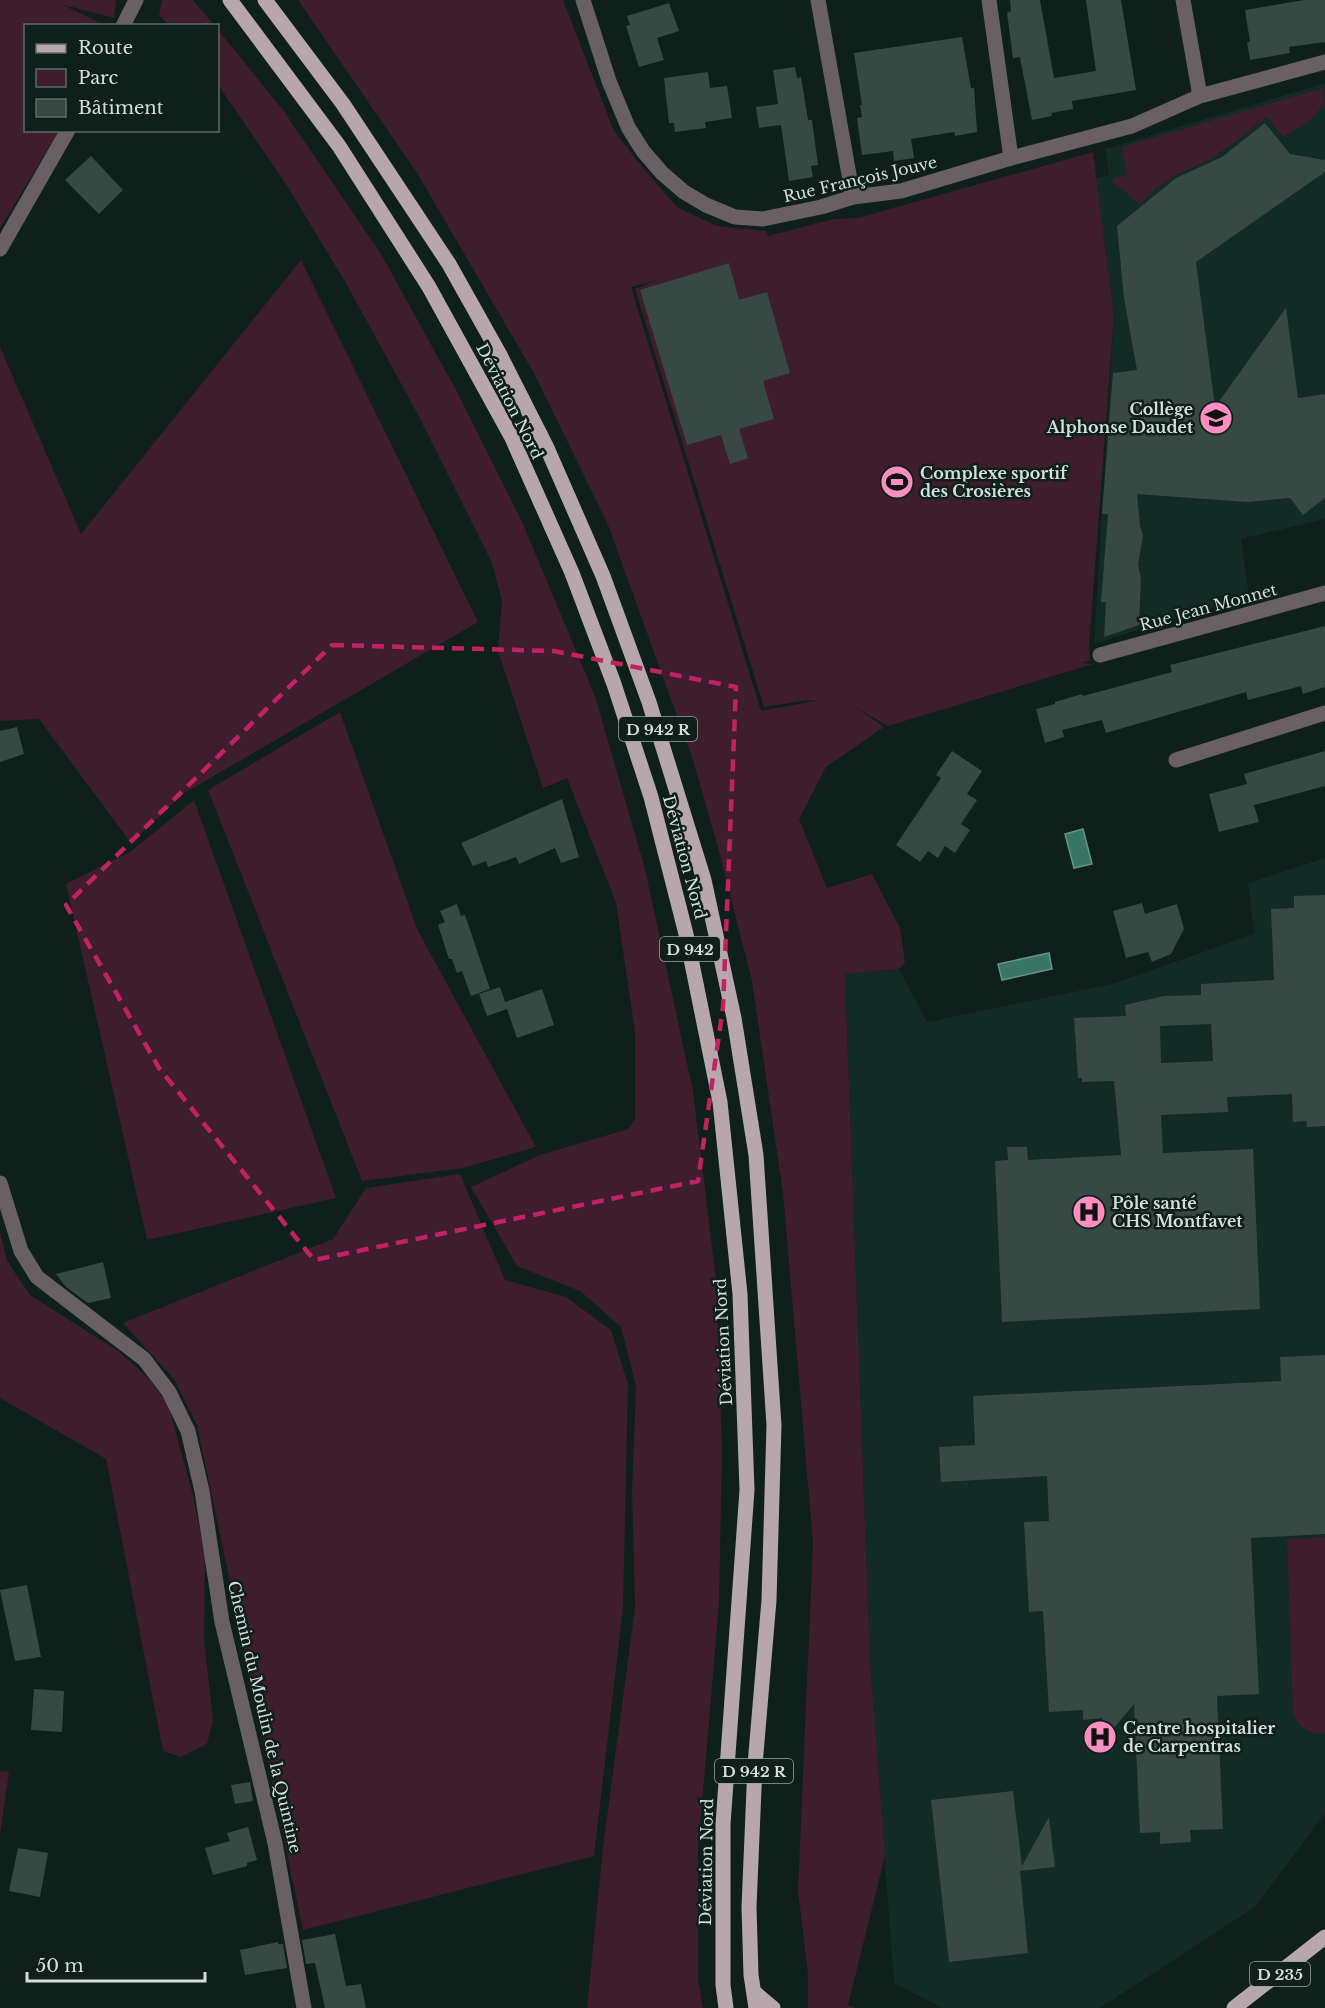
<svg xmlns="http://www.w3.org/2000/svg" width="1325" height="2008" font-family="'Libre Baskerville',serif">
<style>
.built{fill:#122b24}
.green{fill:#3e1d2c;fill-rule:evenodd}
.water{fill:#387565;stroke:#679488;stroke-width:1.5}
.building{fill:#384944;fill-rule:evenodd}
.lines{fill:none;stroke-linecap:round;stroke-linejoin:round}
.minor{stroke:#686063;stroke-width:15}
.major{stroke:#b7a7ad;stroke-width:15}
.marked{fill:none;stroke:#c32261;stroke-width:4.5;stroke-dasharray:12 8;stroke-linejoin:round}
.labels{text-anchor:middle;dominant-baseline:central;stroke-width:5;stroke-linejoin:round;paint-order:stroke}
.shield{fill:#0f1f1a;stroke:#99a5a1;stroke-width:1.5}
.shield-label{font-size:15px;font-weight:bold;fill:#d4dedb}
.street-label{font-size:16px;fill:#d4dedb;stroke:#0f1f1a}
.poi-label{font-size:16px;font-weight:bold;fill:#d4dedb;stroke:#0f1f1a;text-anchor:start}
</style>
<rect width="100%" height="100%" fill="#0f1f1a"/>
<g class="built">
<path d="M1325,83V519L1241,539L1249,595L1094,644L1114,316L1096,178L1109,175L1105,149Z"/>
<path d="M1325,858V1813L1255,1907L1100,2008H942L894,1983L870,1661L845,974L899,969L927,1022L1112,984L1254,934L1248,883Z"/>
</g>
<g class="green">
<path d="M0,0H116L114,18L61,4L105,25L26,26V130L59,131L0,228Z"/>
<path d="M162,0H193L214,25H169L159,15Z"/>
<path d="M298,0H563L614,131L643,168L677,207L717,226L766,231L768,236L834,219L858,218L1093,152L1114,316L1089,646L1090,660L1081,663L1093,664L888,726L855,707L884,727L826,767L799,819L827,888L872,874L900,928L905,962L899,969L845,974L870,1661L885,1856L848,2005L856,2008H808V1974L798,1890L813,1543L783,1193L752,981L719,851L693,760L608,525L535,375L417,173ZM657,280L635,289L764,707L802,701L820,700L761,711L631,287Z"/>
<path d="M218,30L283,110L381,254L455,388L523,524L595,696L645,869L693,1091L717,1288L722,1454L719,1604L698,1851V1978L703,2008H587L603,1847L635,1608L632,1491L636,1386L621,1327L580,1291L517,1266L471,1187L540,1155L628,1129L635,1119V1032L616,903L567,778L543,788L498,651L502,601L492,563L416,411L347,285L286,184L218,85Z"/>
<path d="M1323,88L1325,103L1311,120L1283,137L1267,117L1213,158L1178,174L1157,187L1140,204L1112,181L1114,178L1127,175L1122,147Z"/>
<path d="M301,260L478,622L183,794L131,843L39,719L0,721V347L81,534Z"/>
<path d="M340,712L418,931L536,1147L463,1168L362,1181L208,790Z"/>
<path d="M194,800L336,1198L147,1240L66,884L130,852Z"/>
<path d="M460,1174L505,1280L566,1297L611,1330L628,1384L623,1608L594,1856L303,1930L197,1425L174,1379L123,1323L333,1239L366,1188Z"/>
<path d="M0,1231L7,1261L30,1295L118,1351L148,1378L168,1404L193,1495L205,1557L204,1639L213,1720L207,1744L181,1757L163,1751L106,1459L0,1398Z"/>
<path d="M1325,1537V1733C1311,1736 1300,1727 1293,1715L1287,1539Z"/>
<path d="M0,1771L9,1772L0,1835Z"/>
</g>
<g class="water">
<path d="M1083,829L1092,864L1074,868L1065,834Z"/>
<path d="M1049,953L1052,969L1002,980L998,964Z"/>
</g>
<g class="building">
<path d="M1010,0H1040L1054,78L1096,71L1086,0H1121L1136,90L1072,101L1073,109L1051,113L1052,116L1032,120L1020,57L1013,58L1007,13L1011,11Z"/>
<path d="M1304,0H1325V42L1289,47L1290,53L1250,60L1247,42H1250L1245,10Z"/>
<path d="M669,3L679,31L657,38L664,60L639,67L626,26L630,25L627,16Z"/>
<path d="M962,37L971,88H974L977,132L955,136L954,132L911,139L914,158L894,161L893,151L862,155L857,118L862,117L860,105H862L854,53Z"/>
<path d="M795,67L797,78L801,77L808,120H812L818,165L811,166L813,177L789,181L781,125L759,128L756,107L778,104L773,70Z"/>
<path d="M708,72L710,88L727,86L732,118L705,122L706,128L675,132L674,123H669L664,78Z"/>
<path d="M1265,123L1290,154L1325,160V172L1196,262L1215,407L1286,308L1298,398L1325,394V498L1303,515L1290,498L1247,502L1137,494L1140,526L1143,536L1138,565L1141,578L1139,625L1104,637L1106,602H1101L1108,514H1102L1113,373L1137,370L1124,298L1117,226L1176,178L1222,157Z"/>
<path d="M91,156L123,190L99,214L65,180Z"/>
<path d="M729,263L739,300L767,292L790,373L763,381L774,419L739,429L748,458L730,464L721,435L687,445L640,290Z"/>
<path d="M1325,626V687L1303,694L1301,686L1248,700L1246,692L1106,733L1102,720L1062,730L1064,737L1045,743L1036,709L1055,704V702L1082,694L1083,696L1172,672L1170,665Z"/>
<path d="M17,727L24,754L0,762V731Z"/>
<path d="M952,751L982,771L967,794L977,800L961,824L970,830L955,853L945,846L938,858L928,851L920,862L896,845L941,778L936,775Z"/>
<path d="M1325,751V786L1254,805L1259,822L1219,832L1209,794L1247,784L1244,774Z"/>
<path d="M562,799L579,857L561,863L555,848L519,864L516,857L488,867L486,861L473,866L461,843Z"/>
<path d="M1325,895V1126L1307,1127L1306,1121L1293,1122L1292,1094L1227,1097L1228,1112L1161,1115L1163,1153L1253,1149L1260,1309L1002,1322L995,1161L1008,1160L1007,1147H1027L1028,1160L1121,1155L1114,1081L1082,1082V1078H1078L1074,1018L1126,1016L1125,1005L1164,996L1201,995V984L1274,980L1271,909L1294,908V896ZM1211,1024L1213,1061L1161,1063L1160,1026Z"/>
<path d="M1142,903L1145,914L1177,904L1184,929L1171,954L1152,962L1148,952L1126,958L1113,911Z"/>
<path d="M457,904L461,916L465,915L490,989L471,996L462,971L457,973L452,959H449L438,925L445,922L440,911Z"/>
<path d="M500,987L505,1002L542,989L554,1025L517,1038L507,1009L487,1016L479,994Z"/>
<path d="M103,1262L111,1298L88,1303L66,1287L56,1274Z"/>
<path d="M1325,1355V1534L1251,1538L1259,1694L1217,1696L1223,1829L1190,1830L1191,1842L1160,1844V1832L1140,1833L1134,1704L1097,1748L1090,1743L1103,1718L1083,1720V1710L1049,1712L1043,1611L1029,1612L1024,1522L1049,1521L1047,1476L941,1482L939,1447L975,1445L973,1396L1281,1381L1280,1357Z"/>
<path d="M27,1585L41,1657L15,1661L0,1590Z"/>
<path d="M34,1689L64,1691L62,1732L31,1730Z"/>
<path d="M250,1782L253,1801L235,1804L231,1785Z"/>
<path d="M1013,1791L1022,1866L1049,1817L1055,1867L1020,1871L1028,1953L949,1962L931,1800Z"/>
<path d="M248,1827L257,1860L247,1863V1866L213,1875L205,1848L230,1841L227,1833Z"/>
<path d="M18,1848L48,1853L40,1897L9,1891Z"/>
<path d="M335,1934L346,1986L361,1984L366,2008H325L315,1963L306,1964L302,1940Z"/>
<path d="M278,1942V1944H283L287,1968L245,1975L240,1950Z"/>
</g>
<g class="lines">
<g class="minor">
<path d="M583,0L609,81L628,127L643,151L662,173L684,192L706,205L735,217L763,219L821,207L853,197L901,191L1011,158L1132,126L1200,96L1325,62"/>
<path d="M818,0L853,197"/>
<path d="M989,0L1011,158"/>
<path d="M1183,0L1200,96"/>
<path d="M123,26L136,0"/>
<path d="M0,249L68,130"/>
<path d="M1100,655L1325,593"/>
<path d="M1176,760L1325,713"/>
<path d="M0,1183L21,1251L37,1277L144,1359L169,1392L188,1431L202,1491L222,1622L275,1843L304,2008"/>
</g>
<g class="major">
<path d="M230,0L339,146L429,287L512,438L572,573L614,684L651,797L686,934L720,1102L740,1294L747,1490L723,1824V1985L726,2008"/>
<path d="M265,0L343,104L449,264L500,355L547,448L603,576L649,702L704,880L734,1018L756,1155L774,1425L769,1600L755,1765L749,1907L751,1975L756,2008"/>
<path d="M754,1992L773,2008"/>
<path d="M1234,2008L1325,1937"/>
</g>
</g>
<path class="marked" d="M332,645L554,651L736,687L723,1007L698,1181L314,1260L159,1068L66,905Z"/>
<defs>
<symbol id="school-disc" viewBox="-11 -11 22 22"><circle r="9.5" fill="#fd8ec0" stroke="#0f1f1a"/><path d="M0-5L7-2L0 1L-7-2ZM-4 1L0 2.5L4 1V4Q0 6-4 4Z" fill="#111"/></symbol>
<symbol id="stadium-disc" viewBox="-11 -11 22 22"><circle r="9.5" fill="#fd8ec0" stroke="#0f1f1a"/><path d="M0-5a6.5 5 0 1 0 0 10a6.5 5 0 1 0 0-10ZM-3.5-1.8h7v3.6h-7Z" fill="#111"/></symbol>
<symbol id="hospital-disc" viewBox="-11 -11 22 22"><circle r="9.5" fill="#fd8ec0" stroke="#0f1f1a"/><path d="M-5-5h3v3.5h4V-5h3V5h-3V1.5h-4V5h-3Z" fill="#111"/></symbol>
</defs>
<g fill-rule="evenodd">
<use href="#school-disc" x="1197" y="399" width="38" height="38"/>
<use href="#stadium-disc" x="878" y="463" width="38" height="38"/>
<use href="#hospital-disc" x="1070" y="1193" width="38" height="38"/>
<use href="#hospital-disc" x="1081" y="1718" width="38" height="38"/>
</g>
<g class="labels">
<g class="shield">
<rect x="619" y="717" width="78" height="24" rx="4.5"/>
<rect x="660" y="937" width="60" height="24" rx="4.5"/>
<rect x="715" y="1759" width="78" height="24" rx="4.5"/>
<rect x="1250" y="1962" width="60" height="24" rx="4.5"/>
</g>
<g class="shield-label">
<text x="658" y="729">D 942 R</text>
<text x="690" y="949">D 942</text>
<text x="754" y="1771">D 942 R</text>
<text x="1280" y="1974">D 235</text>
</g>
<g class="street-label">
<text transform="translate(860 179) rotate(-13)">Rue François Jouve</text>
<text transform="translate(510 401) rotate(63)">Déviation Nord</text>
<text transform="translate(1208 607) rotate(-15)">Rue Jean Monnet</text>
<text transform="translate(685 857) rotate(75)">Déviation Nord</text>
<text transform="translate(723 1342) rotate(-93)">Déviation Nord</text>
<text transform="translate(265 1717) rotate(77)">Chemin du Moulin de la Quintine</text>
<text transform="translate(706 1862) rotate(-89)">Déviation Nord</text>
</g>
<g class="poi-label">
<text x="1193" y="409" text-anchor="end">Collège<tspan x="1193" dy="18">Alphonse Daudet</tspan></text>
<text x="920" y="473">Complexe sportif<tspan x="920" dy="18">des Crosières</tspan></text>
<text x="1112" y="1203">Pôle santé<tspan x="1112" dy="18">CHS Montfavet</tspan></text>
<text x="1123" y="1728">Centre hospitalier<tspan x="1123" dy="18">de Carpentras</tspan></text>
</g>
</g>
<rect x="24" y="24" width="195" height="108" fill="#0f1f1a" stroke="#5e6b67" stroke-width="1.5"/>
<rect x="36" y="44" width="30" height="9" fill="#b7a7ad" stroke="#5e6b67" stroke-width="1.5"/>
<text x="78" y="54" font-size="18" fill="#d4dedb">Route</text>
<rect x="36" y="69" width="30" height="18" fill="#3e1d2c" stroke="#5e6b67" stroke-width="1.5"/>
<text x="78" y="84" font-size="18" fill="#d4dedb">Parc</text>
<rect x="36" y="99" width="30" height="18" fill="#384944" stroke="#5e6b67" stroke-width="1.5"/>
<text x="78" y="114" font-size="18" fill="#d4dedb">Bâtiment</text>
<path d="M27 1972v9h178v-9" fill="none" stroke="#d4dedb" stroke-width="3"/>
<text x="36" y="1972" font-size="18" fill="#d4dedb" stroke="#0f1f1a" stroke-width="4.5" paint-order="stroke">50 m</text>
</svg>
